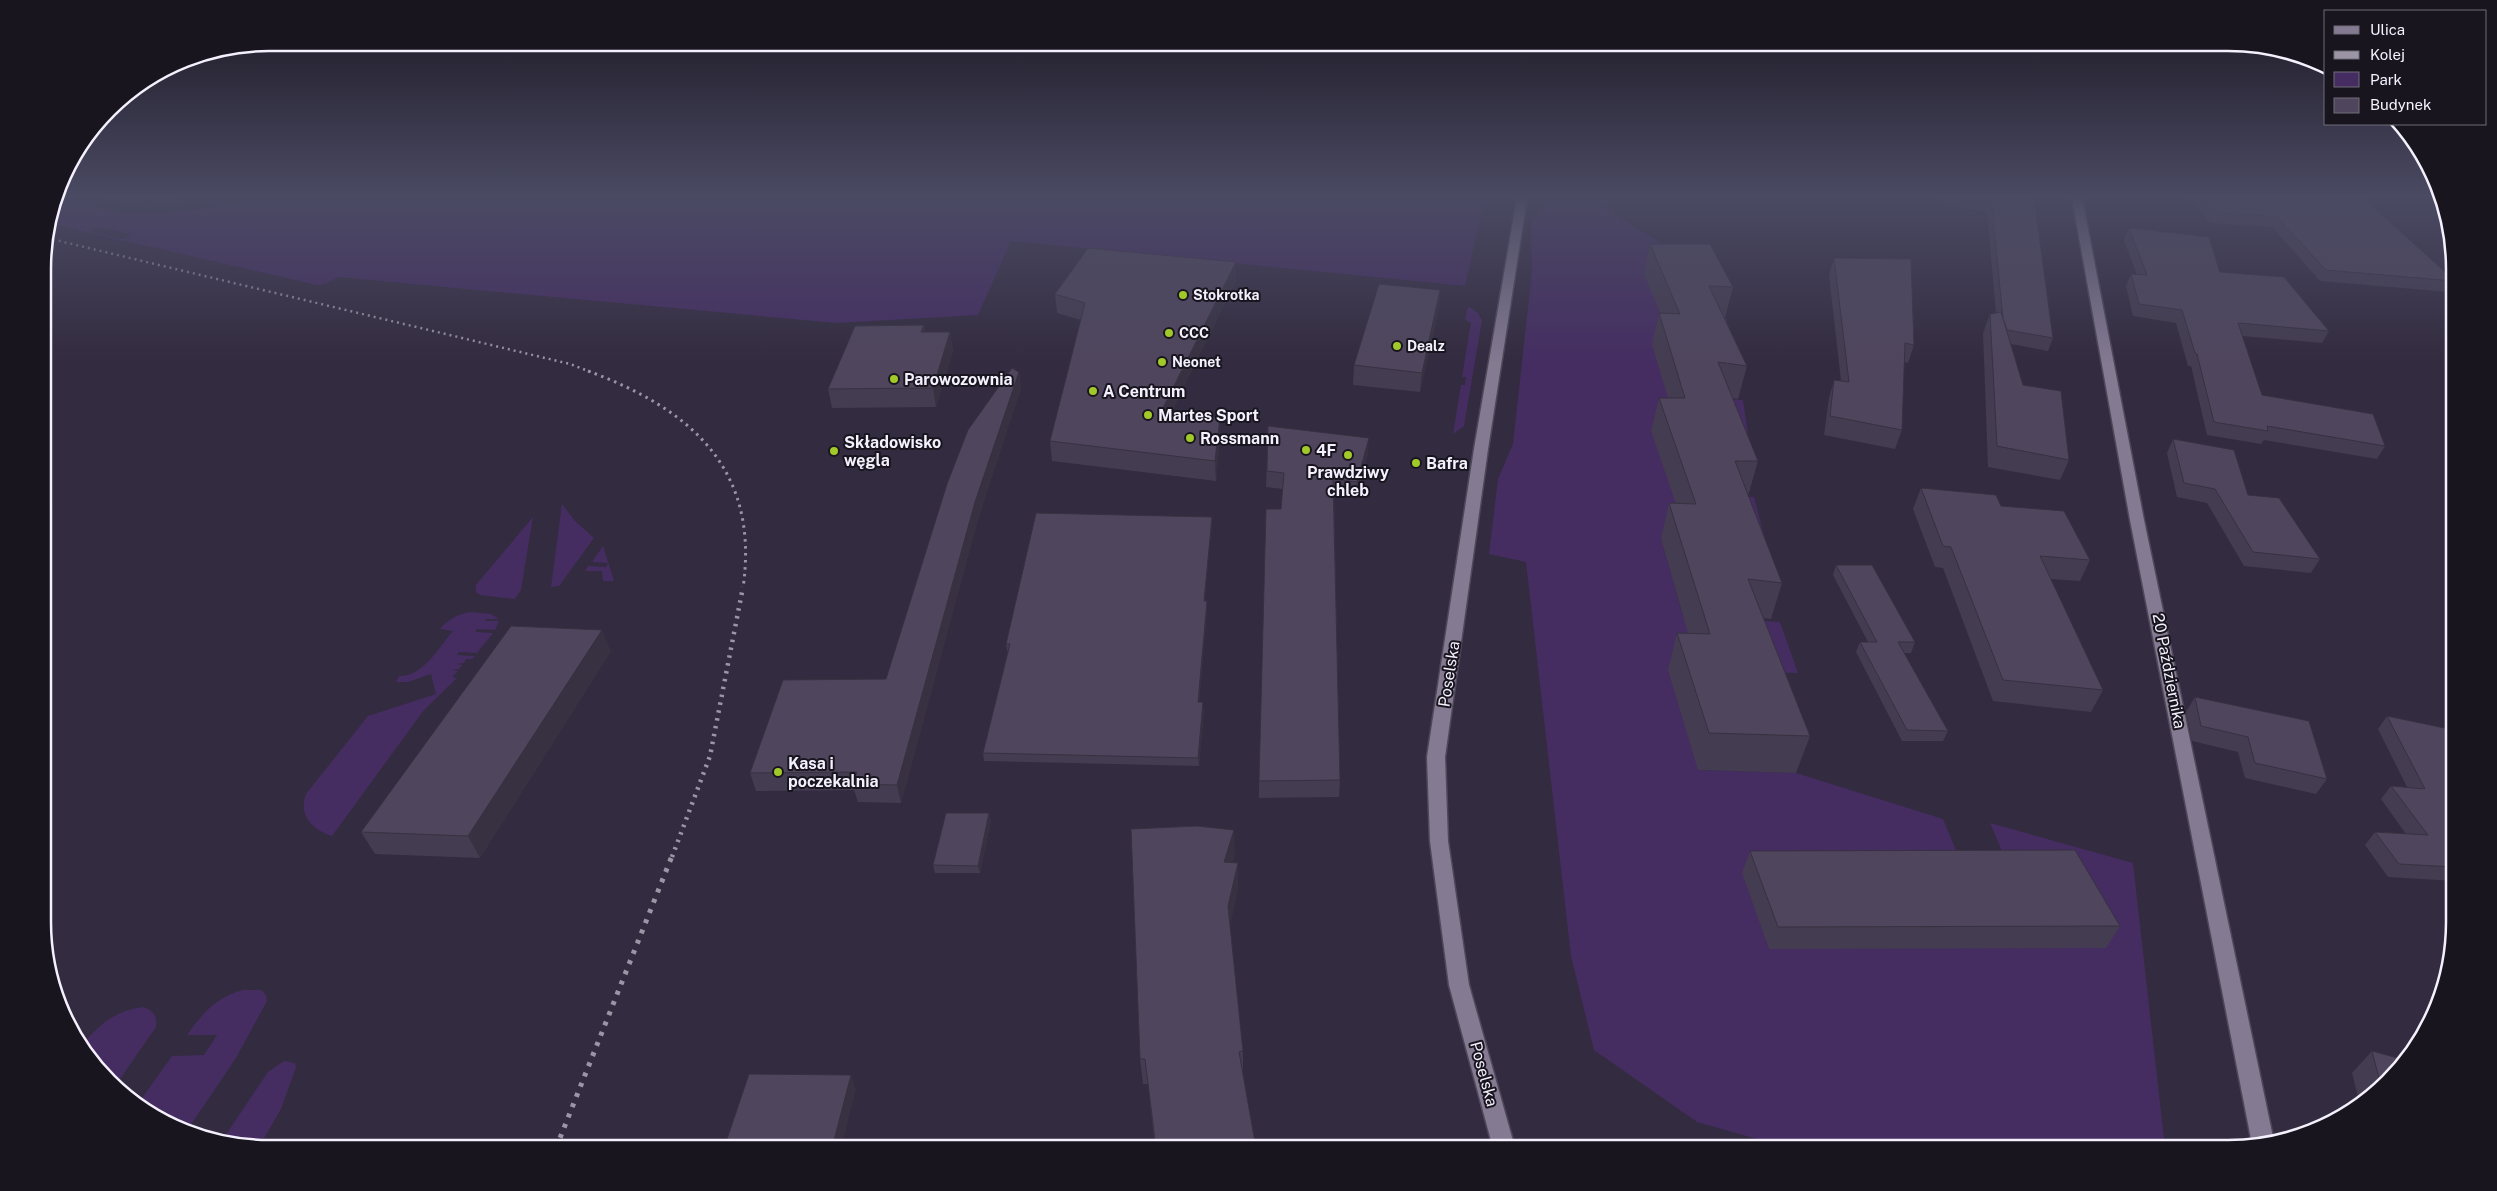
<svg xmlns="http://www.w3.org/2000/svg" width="2497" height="1191" font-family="'Public Sans',sans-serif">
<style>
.green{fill:#452d62;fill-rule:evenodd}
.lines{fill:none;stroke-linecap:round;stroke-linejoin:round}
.minor-casing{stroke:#4f485a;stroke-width:3}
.minor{fill:#847a92;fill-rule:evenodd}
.rail-far3{stroke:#9c95a6;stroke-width:2.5;stroke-dasharray:2 4;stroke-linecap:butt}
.rail-far2{stroke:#9c95a6;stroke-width:3;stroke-dasharray:2.5 4.5;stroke-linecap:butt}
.rail-far1{stroke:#9c95a6;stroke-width:4.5;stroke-dasharray:2.5 5.5;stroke-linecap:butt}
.rail{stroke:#9c95a6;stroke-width:5;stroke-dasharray:4 7;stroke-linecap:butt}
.wall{fill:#443c50}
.shaded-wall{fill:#373141}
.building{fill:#4f465d;stroke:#373141}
.poi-dot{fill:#a1c929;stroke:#19151f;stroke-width:2}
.labels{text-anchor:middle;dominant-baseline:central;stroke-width:4;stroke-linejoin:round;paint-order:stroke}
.far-poi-label{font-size:14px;font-weight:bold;fill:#f5f0fe;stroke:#19151f;text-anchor:start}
.poi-label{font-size:16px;font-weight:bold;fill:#f5f0fe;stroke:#19151f;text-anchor:start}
.street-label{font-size:16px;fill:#f5f0fe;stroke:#19151f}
.rim{fill:none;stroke:#f5f0fe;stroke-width:2.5}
</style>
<rect width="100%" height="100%" fill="#332b3f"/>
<g class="green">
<path d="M58,198H87C108,231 220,206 254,198H1485L1465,286L1011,241L978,315L836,323L338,277L326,284L317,285L51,224ZM97,227L131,234L132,235L122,239L88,231Z"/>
<path d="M1543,198H1607L1605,207L1610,212L1695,263L1698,269L1644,273L1662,316L1727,319L1728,347L1653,345L1710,398L1743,400L1748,433L1652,431L1673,495L1754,497L1765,539L1742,541L1661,539L1683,616L1780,622L1798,673L1759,672L1698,770L1796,773L1943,819L1965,872L1743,873L1769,949L2011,872L1990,823L2133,863L2165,1148H1789L1697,1122L1594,1050L1571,956L1526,562L1489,554L1498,479L1513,444L1532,271L1531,222L1541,212Z"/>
<path d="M1468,306L1477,312L1482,320L1464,426L1453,434L1461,385H1465L1466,377H1462L1471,323L1465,320Z"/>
<path d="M562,504L575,521L594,538L559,586L551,587Z"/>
<path d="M533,517L521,590L515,599L480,595L476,592V585Z"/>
<path d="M603,546L614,581H603L602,571H585L588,566L606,567L608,563L592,562Z"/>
<path d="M469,612L491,614L499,619H486L485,621H499L495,630L477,629L475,632L493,633L477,653L459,652L457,655L475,656L472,659H466L464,663L456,664L462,665L459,669L452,670L458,671L452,677L457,678L424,710L332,836C312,830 298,815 306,794L368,716L436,694L431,674L408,682H396L399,676C423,677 439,647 453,631L440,629C448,620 456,615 469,612Z"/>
<path d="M243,990H261L266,995L267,1001L236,1058L186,1132L137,1105L172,1056L204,1055L217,1035H187C202,1014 216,997 243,990Z"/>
<path d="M144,1007C154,1012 157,1015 156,1027L115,1086L89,1060L81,1046C98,1025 116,1010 144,1007Z"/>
<path d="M284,1061L295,1063L296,1067L281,1109L259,1147L223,1139L268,1072Z"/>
</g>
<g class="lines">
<defs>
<g id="minor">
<path d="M1517,198H1527L1488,449L1445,757L1448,841L1469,985L1515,1148H1493L1449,985L1430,841L1427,757L1474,449Z"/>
<path d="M2072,198H2082L2144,520L2274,1142L2253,1146L2252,1144L2130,520Z"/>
</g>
</defs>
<use href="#minor" class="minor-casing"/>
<use href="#minor" class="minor"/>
<path class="rail-far3" d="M47,238L570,364L591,372"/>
<path class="rail-far2" d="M588,371C691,409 760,469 743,588"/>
<path class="rail-far1" d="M672,857L710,756L743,587"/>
<path class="rail" d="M556,1148L672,856"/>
</g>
<g class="wall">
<path d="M107,198H225L181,206L148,208L123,205Z"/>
<path d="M1941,198H2034L2053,338L2048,351L2011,344L2023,385L2069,460L2060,480L1988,467L1983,333L1990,314L1996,313L1987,211L1943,206Z"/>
<path d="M2189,198H2363L2453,279V285L2449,292L2320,281L2272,227L2210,223Z"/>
<path d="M2129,228L2220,272L2329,331L2322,343L2242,336L2262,395L2385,446L2377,459L2264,440L2261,444L2207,435L2191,366H2188L2176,323L2133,316L2126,286L2131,274L2137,275L2124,240Z"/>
<path d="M1650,244L1733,287L1725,318H1724L1747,366L1738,399L1732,398L1758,461L1748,496L1782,583L1771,619L1764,618L1810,736L1796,773L1698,770L1668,670L1677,633H1688L1661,539L1669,503L1676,504L1651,431L1659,398H1668L1652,345L1659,313H1660L1644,274Z"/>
<path d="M1834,258L1914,345L1908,363L1904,362L1902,430L1895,449L1824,435L1829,398L1834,380L1841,381L1829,275Z"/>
<path d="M1236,262V280L1172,411L1220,417V436L1216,481L1052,461L1050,441L1081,320L1057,313L1055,294Z"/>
<path d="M1440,290L1439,308L1420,392L1353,385L1354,365Z"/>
<path d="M924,325L925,332H950L953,351L936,407L832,408L828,389Z"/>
<path d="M1019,372L1021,388L978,519L901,803L858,802L854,790L756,791L750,773L886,679Z"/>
<path d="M1268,426L1368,454L1356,498L1334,496L1340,780L1339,797L1259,798V781L1283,489L1266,487Z"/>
<path d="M2173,439L2320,559L2311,573L2244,566L2207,503L2177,497L2167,453Z"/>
<path d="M1921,488L2001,506L2090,560L2080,581L2050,579L2103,690L2091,712L1993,701L1943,568L1935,567L1913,509Z"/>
<path d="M1212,517V524L1204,601L1207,609L1199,702L1204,710L1199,766L984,761L983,753L1008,651H1007L1006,644Z"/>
<path d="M1836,565L1915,642L1911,653H1904L1948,731L1943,741H1902L1856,652L1860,642H1868L1833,575Z"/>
<path d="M611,651L480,858L375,854L361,832Z"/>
<path d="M2454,691V712L2448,699Z"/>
<path d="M2195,697L2327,779L2316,794L2245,778L2238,752L2192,741L2186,712Z"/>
<path d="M2387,716L2454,730V881L2388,877L2365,845L2375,832L2406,834L2381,799L2391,786L2407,787L2378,729Z"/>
<path d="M989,813L991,821L980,873H935L933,865Z"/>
<path d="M1750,851L2120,926L2106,948L1769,949L1742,873Z"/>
<path d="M1235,856L1232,862L1238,863V888L1230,924L1243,1051V1075L1256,1148H1155L1148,1084H1143L1140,1059Z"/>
<path d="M2372,1051L2398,1071L2360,1105L2352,1073Z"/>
</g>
<g class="shaded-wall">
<path d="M176,198H225L181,206Z"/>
<path d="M1236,262V280L1163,430L1162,410Z"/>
<path d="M1440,290L1439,308L1420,392L1422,373Z"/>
<path d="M924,325L927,344L921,332Z"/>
<path d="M950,332L953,351L936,407L933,388Z"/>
<path d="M1019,372L1021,388L978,519L901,803L897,785L975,502Z"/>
<path d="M1220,417V436L1216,481L1215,461Z"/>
<path d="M1369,438L1368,454L1356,498L1357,482Z"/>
<path d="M1212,517V524L1204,608V601Z"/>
<path d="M1207,601V609L1198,710V702Z"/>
<path d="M602,630L611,651L480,858L468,836Z"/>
<path d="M1203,702L1204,710L1199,766L1198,758Z"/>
<path d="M989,813L991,821L980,873L978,866Z"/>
<path d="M1234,830L1235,856L1224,888V862Z"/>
<path d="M1238,863V888L1229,931L1228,906Z"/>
<path d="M851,1075L856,1090L841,1148H832Z"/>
</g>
<g class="building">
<path d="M1971,198H2034L2053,338L2007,330L2003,318L1991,200Z"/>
<path d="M2202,198H2363L2453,279V281L2326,270L2277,217L2214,212Z"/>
<path d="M2129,228L2209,237L2220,272L2284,277L2329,331L2238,323L2262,395L2373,414L2385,446L2267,426L2268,431L2214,422L2197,354L2195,353L2182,310L2139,304L2131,274L2147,275Z"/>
<path d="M1650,244H1710L1733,287L1709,286L1747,366L1718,362L1758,461H1735L1782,583L1748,579L1810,736L1709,733L1677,633L1710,634L1669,503L1696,504L1659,398H1685L1659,313L1680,314Z"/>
<path d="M1088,248L1236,262L1162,410L1220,417L1215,461L1050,441L1085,303L1055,294Z"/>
<path d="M1834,258L1911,259L1914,345L1905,343L1902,430L1830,416L1834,380L1849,382Z"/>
<path d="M1379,284L1440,290L1422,373L1354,365Z"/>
<path d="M2001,312L2023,385L2061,391L2069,460L1997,446L1990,314Z"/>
<path d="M924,325L921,332H950L933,388L828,389L855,326Z"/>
<path d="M1012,368L1019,372L975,502L897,785L853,784L857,772L750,773L783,680L886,679L947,484L968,430Z"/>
<path d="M1268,426L1369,438L1357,482L1333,479L1340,780L1259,781L1266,509H1281L1284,473L1267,471Z"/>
<path d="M2173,439L2234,450L2248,495L2279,498L2320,559L2253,552L2215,489L2184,483Z"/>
<path d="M1921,488L1996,495L2001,506L2064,511L2090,560L2040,556L2103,690L2003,680L1951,547L1943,546Z"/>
<path d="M1036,513L1212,517L1204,601H1207L1198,702H1203L1198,758L983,753L1010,644H1006Z"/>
<path d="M1836,565H1872L1915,642H1898L1948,731L1907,730L1860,642H1877Z"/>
<path d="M511,626L602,630L468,836L361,832Z"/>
<path d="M2195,697L2309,721L2327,779L2255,763L2248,737L2201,726Z"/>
<path d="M2387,716L2454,730V867L2399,864L2375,832L2428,835L2391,786L2425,789Z"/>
<path d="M946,813H989L978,866L933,865Z"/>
<path d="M1197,826L1234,830L1224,862L1238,863L1228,906L1243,1051L1239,1052L1256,1148H1156L1145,1059H1140L1131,829Z"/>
<path d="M2075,850L2120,926L1778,927L1750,851Z"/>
<path d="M2372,1051L2405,1060L2398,1071L2381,1086Z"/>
<path d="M749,1074L851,1075L832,1148H724Z"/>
</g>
<linearGradient id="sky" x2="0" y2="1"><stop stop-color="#1c1823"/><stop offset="0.54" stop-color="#4a4a63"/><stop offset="1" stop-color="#4a4a63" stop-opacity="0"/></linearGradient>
<rect width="2497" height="364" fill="url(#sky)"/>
<g class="poi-dot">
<circle cx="1183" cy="295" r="5"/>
<circle cx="1169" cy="333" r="5"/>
<circle cx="1397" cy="346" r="5"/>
<circle cx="1162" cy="362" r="5"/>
<circle cx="894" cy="379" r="5"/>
<circle cx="1093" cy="391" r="5"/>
<circle cx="1148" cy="415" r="5"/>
<circle cx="1190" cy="438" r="5"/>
<circle cx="1306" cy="450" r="5"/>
<circle cx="834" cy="451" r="5"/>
<circle cx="1348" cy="455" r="5"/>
<circle cx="1416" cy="463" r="5"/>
<circle cx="778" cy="772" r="5"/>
</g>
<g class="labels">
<g class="far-poi-label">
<text x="1193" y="295">Stokrotka</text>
<text x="1179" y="333">CCC</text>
<text x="1407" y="346">Dealz</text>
<text x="1172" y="362">Neonet</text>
</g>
<g class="poi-label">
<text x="904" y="379">Parowozownia</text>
<text x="1103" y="391">A Centrum</text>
<text x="1158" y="415">Martes Sport</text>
<text x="1200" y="438">Rossmann</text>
<text x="844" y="442">Składowisko<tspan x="844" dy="18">węgla</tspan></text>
<text x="1316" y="450">4F</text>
<text x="1426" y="463">Bafra</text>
<text x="1348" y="472" text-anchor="middle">Prawdziwy<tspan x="1348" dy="18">chleb</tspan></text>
<text x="788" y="763">Kasa i<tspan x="788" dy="18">poczekalnia</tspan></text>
</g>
<g class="street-label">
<text transform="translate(2169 671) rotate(79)">20 Października</text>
<text transform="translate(1449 674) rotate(-81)">Poselska</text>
<text transform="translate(1484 1074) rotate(75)">Poselska</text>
</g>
</g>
<path d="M0 0H2497V1191H0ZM269 51H2228A218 218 0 0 1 2446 269V922A218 218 0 0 1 2228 1140H269A218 218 0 0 1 51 922V269A218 218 0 0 1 269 51Z" fill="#19151f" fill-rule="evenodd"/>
<path class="rim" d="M269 51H2228A218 218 0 0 1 2446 269V922A218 218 0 0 1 2228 1140H269A218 218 0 0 1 51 922V269A218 218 0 0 1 269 51Z"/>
<rect x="2324" y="10" width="162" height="115" fill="#19151f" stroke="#716d78"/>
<rect x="2334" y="26" width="25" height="8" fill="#847a92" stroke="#716d78"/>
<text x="2370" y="35" font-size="15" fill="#f5f0fe">Ulica</text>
<rect x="2334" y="51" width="25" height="8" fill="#9c95a6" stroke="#716d78"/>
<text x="2370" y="60" font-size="15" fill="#f5f0fe">Kolej</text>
<rect x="2334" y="72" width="25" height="15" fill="#452d62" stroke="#716d78"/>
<text x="2370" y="85" font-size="15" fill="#f5f0fe">Park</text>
<rect x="2334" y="98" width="25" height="15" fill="#4f465d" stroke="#716d78"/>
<text x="2370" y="110" font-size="15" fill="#f5f0fe">Budynek</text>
</svg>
